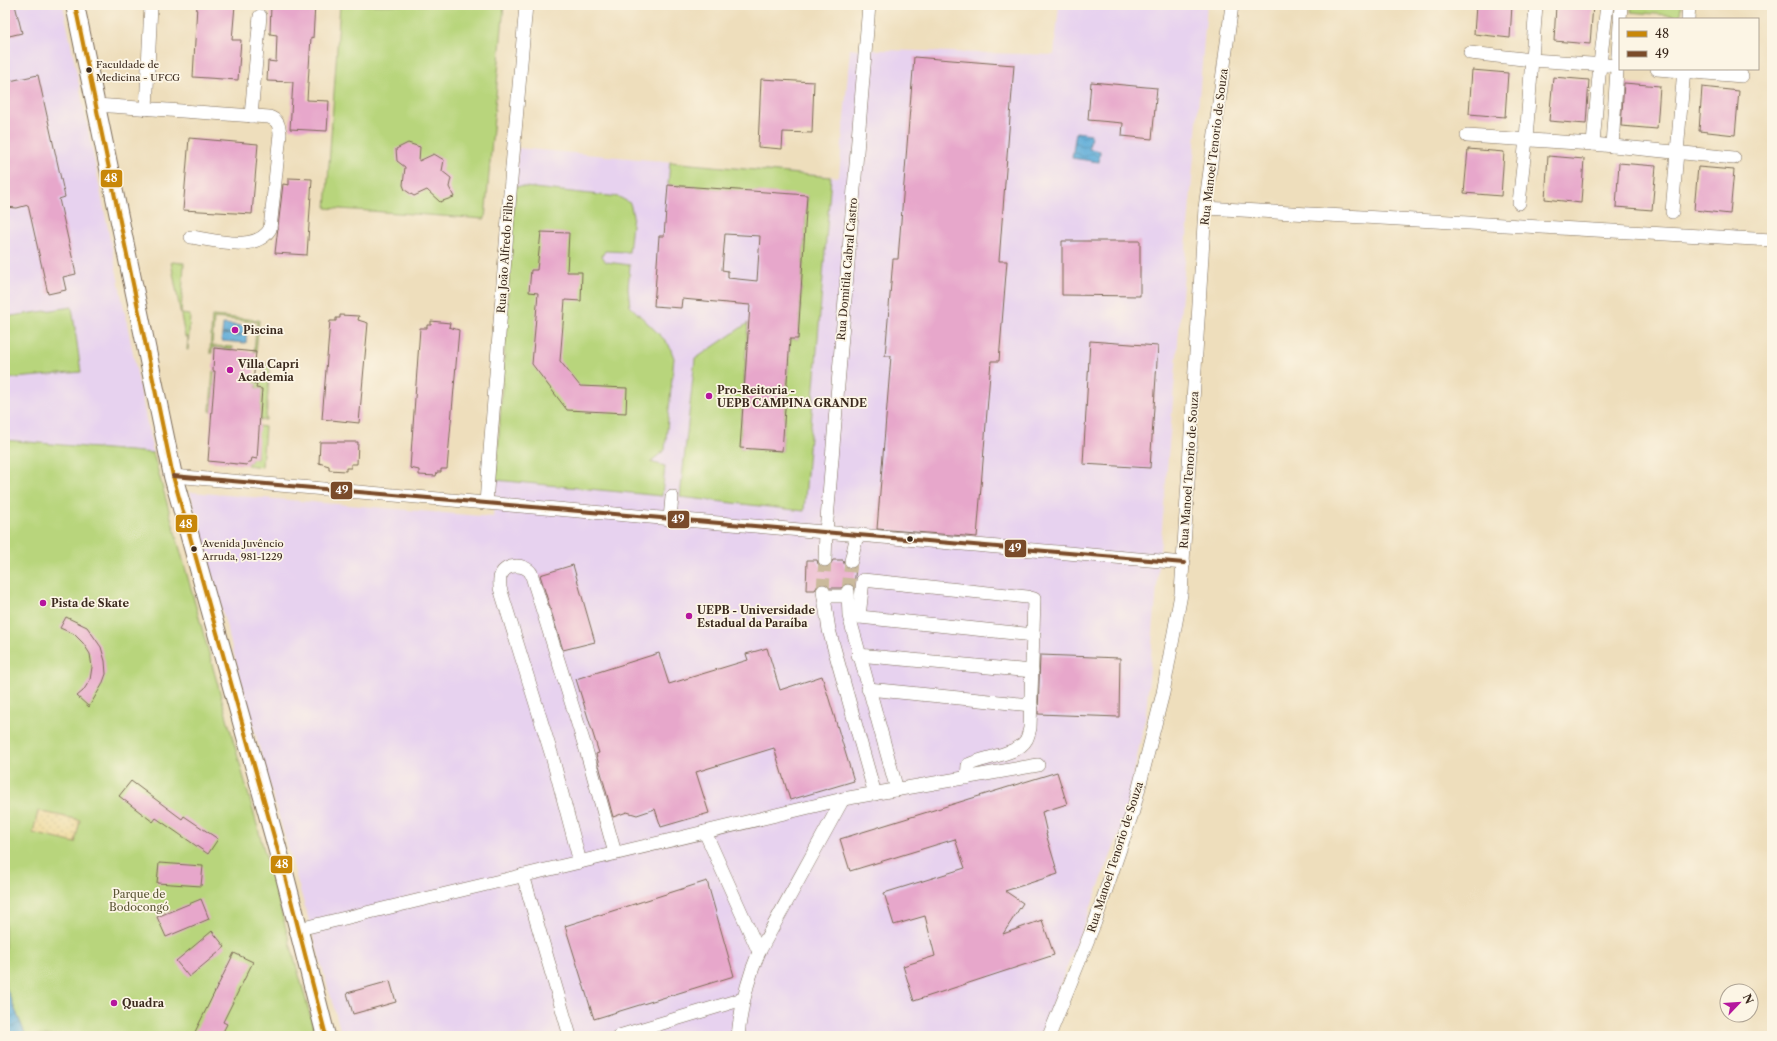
<svg xmlns="http://www.w3.org/2000/svg" width="1777" height="1041" font-family="'Libre Caslon Text',serif">
<style>
.built{fill:#e7d2ef}
.green{fill:#b8d57b;stroke:#7a804c}
.sand{fill:url(#sand-dots);stroke:#94825e}
.water{fill:url(#water-waves);stroke:#4e6c7c}
.building{fill:#e7a7cb;fill-rule:evenodd}
.lines{fill:none;stroke-linecap:round;stroke-linejoin:round}
.street-tunnel{stroke:#caba9c;stroke-width:13;stroke-dasharray:13 6;stroke-linecap:butt}
.street-casing{stroke:#7a6955;stroke-width:14}
.secondary-casing{stroke:#7a6955;stroke-width:20}
.street{stroke:#fff;stroke-width:13}
.secondary{stroke:#fff;stroke-width:18}
.bus-1-casing{stroke:#fcf5e5;stroke-width:7}
.bus-2-casing{stroke:#fcf5e5;stroke-width:7}
.bus-1{stroke:#c88708;stroke-width:4}
.bus-2{stroke:#7a4b2a;stroke-width:4}
.bus-dot{fill:#3b2a1e;stroke:#fcf5e5;stroke-width:1.5}
.poi-dot{fill:#b5179e;stroke:#fcf5e5;stroke-width:1.5}
.labels{text-anchor:middle;dominant-baseline:central;stroke-width:3.5;stroke-linejoin:round;paint-order:stroke}
.bus-label{font-size:10px;fill:#3b2a1e;stroke:#fcf5e5;text-anchor:start}
.street-label{font-size:11px;fill:#3b2a1e;stroke:#fcf5e5}
.poi-label{font-size:11px;font-weight:bold;fill:#3b2a1e;stroke:#fcf5e5;text-anchor:start}
.park-label{font-size:11px;fill:#5a5535;stroke:#fcf5e5}
.line-badge{stroke:#fcf5e5;stroke-width:1.5}
.badge-label{font-size:11px;text-anchor:middle;font-weight:bold;fill:#fff}
</style>
<defs>
<pattern id="sand-dots" width="8" height="8" patternUnits="userSpaceOnUse"><rect width="8" height="8" fill="#eeda9e"/><path d="M2 2h.1M6 6h.1" fill="none" stroke="#cdbb88" stroke-width="1.8" stroke-linecap="round"/></pattern>
<pattern id="water-waves" width="16" height="10" patternUnits="userSpaceOnUse"><rect width="16" height="10" fill="#60add9"/><path d="M0 5q4-4 8 0t8 0" fill="none" stroke="#508daf"/></pattern>
</defs>
<rect width="100%" height="100%" fill="#fcf5e5"/>
<filter id="ink" filterUnits="userSpaceOnUse"><feTurbulence type="fractalNoise" baseFrequency=".025" numOctaves="2"/><feDisplacementMap in="SourceGraphic" scale="8" xChannelSelector="R" yChannelSelector="G"/><feConvolveMatrix kernelMatrix="1 2 1 2 8 2 1 2 1" color-interpolation-filters="sRGB"/></filter>
<filter id="wash" filterUnits="userSpaceOnUse"><feTurbulence type="fractalNoise" baseFrequency=".012" numOctaves="4" result="noise"/><feDisplacementMap in="SourceGraphic" scale="16" xChannelSelector="R" yChannelSelector="G"/><feGaussianBlur stdDeviation="0.9" result="paint"/><feColorMatrix in="noise" values="0 0 0 0 0 0 0 0 0 0 0 0 0 0 0 0 0 1.4 0 .05"/><feComposite in="paint" operator="in"/></filter>
<g filter="url(#wash)">
<rect width="100%" height="100%" fill="#eedebc"/>
<g class="built">
<path d="M5,5H63L153,453L5,440Z"/>
<path d="M1059,5H1207L1146,713L1124,822L1040,1036H342L260,750L190,492L493,517L518,148L839,177L850,49L1054,55Z"/>
</g>
<g class="green">
<path d="M340,5H504L485,219L326,208Z"/>
<path d="M1632,5H1681L1680,16L1631,12Z"/>
<path d="M670,162L831,177L804,511L680,497L695,359L748,323L740,448L782,451L790,339H798L807,196L668,185Z"/>
<path d="M515,186L619,197L630,203L633,215L629,252L605,251L602,256L606,262L630,265L628,288L630,306L663,338L669,345L674,358L665,450L650,462L665,466L662,496L496,480Z"/>
<path d="M171,262L184,263L181,314L190,315L188,350H187L188,337H185Z"/>
<path d="M72,307L81,372L5,379V317Z"/>
<path d="M212,316L259,320L256,352H254L257,322L214,318L212,346L233,347L232,355L231,349L212,348V353H210Z"/>
<path d="M265,364H270L266,420H259L262,389L256,388L257,384L214,385L212,412L210,411L213,371L223,372V375L263,378Z"/>
<path d="M258,426L265,427L262,467L247,465L248,462H251L252,458L257,459Z"/>
<path d="M5,440L153,453L316,1036H26L5,985Z"/>
</g>
<path class="sand" d="M38,811L80,820L75,843L33,833Z"/>
<g class="water">
<path d="M1076,132L1091,134L1089,149L1100,151L1099,162L1072,158Z"/>
<path d="M223,324L247,326L246,343L221,341L222,334L242,335L222,334Z"/>
<path d="M5,985L26,1036H5Z"/>
</g>
<g id="blocks">
<g class="building">
<path d="M5,5H15L22,33L5,37Z"/>
<path d="M197,5H235L232,40H241L238,80L193,77Z"/>
<path d="M271,5H315L313,38L311,37L307,100L329,101L327,131L290,129L293,82L267,81L268,61L276,62L277,35L270,34Z"/>
<path d="M1476,5H1512L1510,38L1474,34Z"/>
<path d="M1556,5H1593L1590,44L1554,41Z"/>
<path d="M914,57L1014,65L999,261H1007L999,361H991L977,537L877,529L891,356H885L893,259H898Z"/>
<path d="M1472,70L1508,73L1505,117L1469,114Z"/>
<path d="M38,75L65,197L59,199L76,274L63,277L66,290L48,294L28,205L17,208L5,207V121L8,120L5,106V82Z"/>
<path d="M1553,77L1589,80L1586,124L1549,121Z"/>
<path d="M761,79L814,82L812,133L783,132L782,149L758,147Z"/>
<path d="M1091,82L1157,88L1152,139L1122,136L1123,123L1088,120Z"/>
<path d="M1624,83L1660,86L1657,129L1621,126Z"/>
<path d="M1702,87L1739,91L1735,135L1699,131Z"/>
<path d="M189,138L258,144L252,214L183,210Z"/>
<path d="M408,143L420,147L419,161L434,154L444,160L442,171L451,178L449,187L454,197L440,202L427,190L414,196L405,190L403,185L405,167L397,161L396,149Z"/>
<path d="M1468,149L1504,152L1501,196L1464,193Z"/>
<path d="M1548,156L1584,159L1581,203L1545,199Z"/>
<path d="M1619,163L1656,166L1652,210L1616,207Z"/>
<path d="M1698,167L1734,170L1730,214L1694,210Z"/>
<path d="M289,178L312,179L307,255L275,253L283,184L289,185Z"/>
<path d="M668,185L807,195L798,339H790L782,451L740,448L750,305L682,299L681,308L654,306L659,236H664ZM725,234L760,236L757,281L728,278V271L722,270Z"/>
<path d="M541,232L569,233L567,272H582L581,301L565,300L560,361L580,386L627,388L626,413L567,410L532,364L538,293L529,292L531,270H537Z"/>
<path d="M1062,241H1140V296L1062,295Z"/>
<path d="M340,315L359,316L358,320L368,323L359,423L322,419L330,321H336V318H340Z"/>
<path d="M431,321L450,323L449,327L459,330L447,469H441V472H437L436,476L419,475V470L410,468L420,328H427V325H431Z"/>
<path d="M1090,341L1158,346L1150,468L1083,464Z"/>
<path d="M214,348L256,352L253,383L257,384L256,388L262,389L260,415L257,459L252,458L251,462H248L247,465L208,461L215,371H213Z"/>
<path d="M320,442H358L357,464H351V468H346V471L329,470V466L319,463Z"/>
<path d="M807,560H817L818,564L824,568L829,567L833,560H843L845,567L849,569L856,567L854,586L847,583L841,588H830L826,584L822,583L818,585L815,590H806Z"/>
<path d="M573,565L595,642L563,650L540,575Z"/>
<path d="M66,617L87,627L101,647L105,661L106,674L102,685L89,707L77,696L83,691L90,680L92,667L90,654L83,643L74,634L60,628Z"/>
<path d="M767,648L780,690L822,676L854,781L790,800L774,748L696,772L709,813L661,827L655,809L637,815L627,812L613,817L596,754L599,753L576,679L659,653L669,684L748,660L746,654Z"/>
<path d="M1040,655L1120,658L1119,717L1038,714Z"/>
<path d="M1057,772L1067,804L1042,812L1047,834H1046L1058,874L1005,891L1023,903L1003,934L1042,920L1054,955L914,1001L903,966L935,956L925,916L894,925L884,893L965,868L955,839L850,871L840,839Z"/>
<path d="M131,781L182,819L184,816L218,839L208,854L156,818L153,822L119,796Z"/>
<path d="M159,863L203,866L201,886L157,883Z"/>
<path d="M707,881L734,976L594,1019L565,926Z"/>
<path d="M201,899L209,919L166,937L157,917Z"/>
<path d="M212,931L225,947L189,977L176,961Z"/>
<path d="M234,953L253,962L223,1022L227,1024L221,1036H193Z"/>
<path d="M390,981L396,1002L353,1014L347,993Z"/>
</g>
</g>
</g>
<g filter="url(#ink)">
<use href="#blocks" fill-opacity="0" stroke="#7a6955" stroke-width="1"/>
<g class="lines">
<g class="street-tunnel">
<path d="M823,591L825,560"/>
<path d="M848,591L851,561"/>
</g>
<defs>
<g id="street">
<path d="M1620,19L1621,5"/>
<path d="M1688,19L1689,5"/>
<path d="M1470,53L1532,60L1620,66"/>
<path d="M1657,69L1742,76"/>
<path d="M96,105L269,117C278,120 279,125 280,134L270,229C256,253 214,240 191,237"/>
<path d="M146,109L151,5"/>
<path d="M251,116L260,16"/>
<path d="M1467,136L1593,144L1734,158"/>
<path d="M1593,144L1600,64L1607,5"/>
<path d="M1612,146L1620,24"/>
<path d="M1519,203L1526,139L1536,5"/>
<path d="M1205,208L1772,240"/>
<path d="M1672,212L1684,69"/>
<path d="M173,476L1184,563"/>
<path d="M486,503L512,167L526,5"/>
<path d="M670,519L672,497"/>
<path d="M825,560L826,532L869,5"/>
<path d="M851,561L857,535"/>
<path d="M823,591L829,630L875,794"/>
<path d="M848,591L849,616L897,790"/>
<path d="M824,596H848"/>
<path d="M850,616L1034,635"/>
<path d="M859,617L863,580L1027,597L1034,599L1030,728C1029,732 1028,737 1026,740C1018,755 982,757 968,765L967,778"/>
<path d="M858,655L1032,671"/>
<path d="M868,689L1031,705"/>
<path d="M705,832L759,952"/>
<path d="M580,862L552,756L500,588C500,584 499,578 501,575C506,563 525,564 531,573L587,753L615,853"/>
<path d="M523,875L570,1036"/>
<path d="M299,929L843,799L1038,765"/>
<path d="M619,1036L743,999"/>
<path d="M738,1036C741,1006 747,980 759,952L843,799"/>
<path d="M1049,1036L1095,922L1133,811L1163,693L1181,594L1205,208L1232,5"/>
</g>
<path id="secondary" d="M75,5L173,476L282,865L326,1036"/>
</defs>
<use href="#street" class="street-casing"/>
<use href="#secondary" class="secondary-casing"/>
<use href="#street" class="street"/>
<use href="#secondary" class="secondary"/>
<defs>
<path id="bus-1" d="M75,5L173,476L282,865L326,1036"/>
<path id="bus-2" d="M173,476L1184,563"/>
</defs>
<use href="#bus-1" class="bus-1-casing"/>
<use href="#bus-2" class="bus-2-casing"/>
<use href="#bus-1" class="bus-1"/>
<use href="#bus-2" class="bus-2"/>
</g>
</g>
<g class="bus-dot">
<circle cx="89" cy="70" r="3.5"/>
<circle cx="910" cy="539" r="3.5"/>
<circle cx="194" cy="549" r="3.5"/>
</g>
<g class="poi-dot">
<circle cx="235" cy="330" r="4"/>
<circle cx="230" cy="370" r="4"/>
<circle cx="709" cy="396" r="4"/>
<circle cx="43" cy="603" r="4"/>
<circle cx="689" cy="616" r="4"/>
<circle cx="114" cy="1003" r="4"/>
</g>
<g class="labels">
<g class="bus-label">
<text x="96" y="64">Faculdade de<tspan x="96" dy="13">Medicina - UFCG</tspan></text>
<text x="202" y="543">Avenida Juvêncio<tspan x="202" dy="13">Arruda, 981-1229</tspan></text>
</g>
<g class="street-label">
<text transform="translate(1214 147) rotate(-83)">Rua Manoel Tenorio de Souza</text>
<text transform="translate(505 254) rotate(-86)">Rua João Alfredo Filho</text>
<text transform="translate(847 269) rotate(-85)">Rua Domitila Cabral Castro</text>
<text transform="translate(1189 470) rotate(-86)">Rua Manoel Tenorio de Souza</text>
<text transform="translate(1115 857) rotate(-72)">Rua Manoel Tenorio de Souza</text>
</g>
<g class="poi-label">
<text x="243" y="330">Piscina</text>
<text x="238" y="364">Villa Capri<tspan x="238" dy="13">Academia</tspan></text>
<text x="717" y="390">Pro-Reitoria -<tspan x="717" dy="13">UEPB CAMPINA GRANDE</tspan></text>
<text x="51" y="603">Pista de Skate</text>
<text x="697" y="610">UEPB - Universidade<tspan x="697" dy="13">Estadual da Paraíba</tspan></text>
<text x="122" y="1003">Quadra</text>
</g>
<g class="park-label">
<text x="139" y="894">Parque de<tspan x="139" dy="13">Bodocongó</tspan></text>
</g>
</g>
<g class="line-badge">
<rect x="100" y="169" width="23" height="19" rx="4" fill="#c88708"/>
<rect x="330" y="481" width="23" height="19" rx="4" fill="#7a4b2a"/>
<rect x="667" y="510" width="23" height="19" rx="4" fill="#7a4b2a"/>
<rect x="175" y="514" width="23" height="19" rx="4" fill="#c88708"/>
<rect x="1004" y="539" width="23" height="19" rx="4" fill="#7a4b2a"/>
<rect x="270" y="855" width="23" height="19" rx="4" fill="#c88708"/>
</g>
<g class="badge-label">
<text x="111" y="182">48</text>
<text x="342" y="494">49</text>
<text x="678" y="523">49</text>
<text x="186" y="528">48</text>
<text x="1015" y="552">49</text>
<text x="282" y="868">48</text>
</g>
<rect width="1777" height="1041" fill="none" stroke="#fcf5e5" stroke-width="20"/>
<rect x="1619" y="18" width="140" height="52" fill="#fcf5e5" stroke="#afa495"/>
<rect x="1627" y="31" width="20" height="6" fill="#c88708" stroke="#afa495"/>
<text x="1655" y="38" font-size="12" fill="#3b2a1e">48</text>
<rect x="1627" y="51" width="20" height="6" fill="#7a4b2a" stroke="#afa495"/>
<text x="1655" y="58" font-size="12" fill="#3b2a1e">49</text>
<g transform="translate(1739 1003) rotate(65)"><circle r="19" fill="#fcf5e5" stroke="#afa495"/>
<path d="M0-3L7 15L0 10L-7 15Z" fill="#b5179e"/>
<text y="-6" font-size="11" font-weight="bold" text-anchor="middle" fill="#3b2a1e">N</text>
</g>
</svg>
